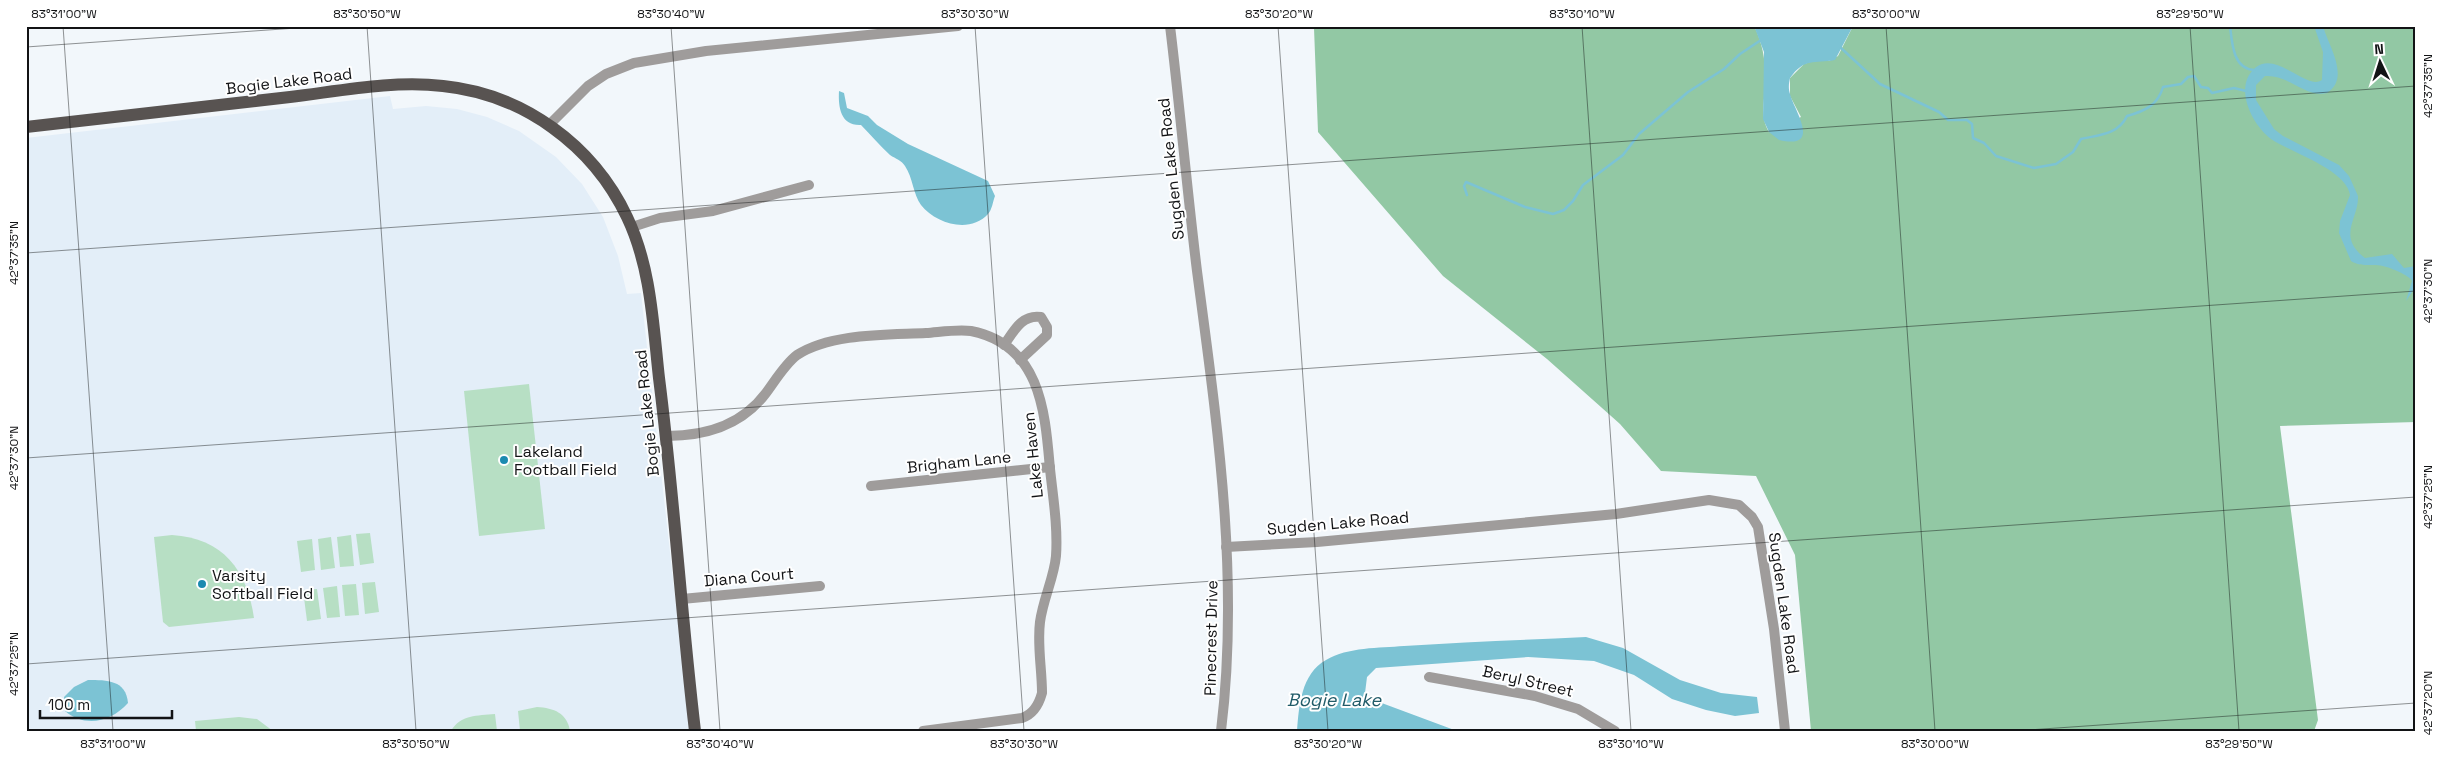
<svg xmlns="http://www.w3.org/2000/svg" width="2442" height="757" font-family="'Space Grotesk',sans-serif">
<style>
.built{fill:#e3eef8}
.green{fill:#b7dfc4}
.forest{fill:#92c8a4}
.water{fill:#7cc3d4}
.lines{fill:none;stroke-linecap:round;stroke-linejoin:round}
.stream{stroke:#7cc3d4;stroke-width:2.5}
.minor{stroke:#9f9c9b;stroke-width:10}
.major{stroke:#585351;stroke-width:12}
.ticks{fill:none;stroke:#121315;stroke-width:1;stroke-opacity:0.45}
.poi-dot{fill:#1b8ab0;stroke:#fff;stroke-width:2}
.labels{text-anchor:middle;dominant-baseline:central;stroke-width:4;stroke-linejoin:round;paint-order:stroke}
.street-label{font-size:16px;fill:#121315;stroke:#fff}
.poi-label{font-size:16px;fill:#121315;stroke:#fff;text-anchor:start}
.water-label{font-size:18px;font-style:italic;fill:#215c69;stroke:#fff}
.neatline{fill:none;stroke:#121315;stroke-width:2}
.ticks-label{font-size:12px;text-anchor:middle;fill:#121315}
</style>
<rect width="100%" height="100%" fill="#f2f7fb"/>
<path class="built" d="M390,96L393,109L426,106L457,109L487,117L519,131L556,157L582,184L603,217L618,256L627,294L641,293L690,731H26V138Z"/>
<g class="green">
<path d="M529,384L545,529L479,536L464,391Z"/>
<path d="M370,533L374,563L360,565L356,534Z"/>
<path d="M172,535C223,538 247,570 254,618L169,627L163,622L154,537Z"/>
<path d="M351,535L354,566L340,567L337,537Z"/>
<path d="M331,537L335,568L321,570L318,539Z"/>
<path d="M312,539L315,570L301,572L297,541Z"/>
<path d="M375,582L379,612L365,614L362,583Z"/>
<path d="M356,584L359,615L345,616L342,585Z"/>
<path d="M337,586L340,617L327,618L323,588Z"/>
<path d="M317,589L321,619L307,621L303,590Z"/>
<path d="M537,707C554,708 567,713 570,731H520L518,711Z"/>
<path d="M495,714L497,731H451C461,714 477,716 495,714Z"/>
<path d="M239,717L257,719L273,731H196L195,721Z"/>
</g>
<path class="forest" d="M1341,26H1754C1764,46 1766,65 1765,87C1764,104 1760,117 1769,132L1801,117L1790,96V78L1804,64L1813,61H1829L1838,56L1853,26H2416V422L2280,426L2318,720L2314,731H1811L1795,555L1756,476L1661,471L1620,424L1547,359L1443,276L1318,132L1314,28Z"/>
<g class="water">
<path d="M1754,26H1853L1835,60C1814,64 1805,57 1790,78C1789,83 1788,88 1790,94C1794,110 1823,150 1779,140L1769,132L1763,119L1764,52Z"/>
<path d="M2314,26H2323C2328,45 2351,78 2327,93C2305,98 2288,74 2265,76L2256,85V100L2274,129L2283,136L2339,165L2349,176L2358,196C2359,219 2336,236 2365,258L2392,254L2404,268L2416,266V286L2406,301L2412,281C2409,275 2391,268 2383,266C2372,263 2362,268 2351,261L2339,233L2340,221L2350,195C2347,170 2290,152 2271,139C2252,125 2233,87 2255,68C2277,50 2306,91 2322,80L2323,52Z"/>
<path d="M839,91L844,93L847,108L868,116L877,125L908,144L988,181L995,196C993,201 992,210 988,214C970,234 936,224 921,205C913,194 913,178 905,166C901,160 896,159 890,155C880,146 870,134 861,125C841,126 838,108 839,91Z"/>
<path d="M1586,637L1623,648L1680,680L1721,693L1757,697L1759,713L1735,716L1706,710L1672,699L1634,675L1594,661L1528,657L1376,668L1367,677L1365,693L1379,702L1457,731H1297C1299,706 1301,674 1326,660C1348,647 1379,648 1404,646C1465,642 1526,640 1586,637Z"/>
<path d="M88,680C107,680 126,680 128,703C111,722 85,728 65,711L64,697L74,687Z"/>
</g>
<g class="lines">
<g class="stream">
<path d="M2230,26C2232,43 2233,69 2254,70"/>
<path d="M1841,48L1880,84L1939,112L1948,120H1967L1972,124L1973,138L1984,143L1996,156L2034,168L2056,164L2073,152L2081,139C2098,135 2118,135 2127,116C2145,111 2158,105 2163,87L2181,84L2188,77L2194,76L2201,87L2208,88L2212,93L2234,88L2246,91"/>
<path d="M1467,195L1464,186L1466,182L1525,207L1553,214L1564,210L1573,201L1583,185L1623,155L1639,134L1688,92L1724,69L1740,54L1761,40"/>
</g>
<g class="minor">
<path d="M1170,26C1180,108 1187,190 1197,271C1217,423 1240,577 1221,731"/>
<path d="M549,125L588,86L606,74L634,63L706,51L958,26"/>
<path d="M632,227L660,218L713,211L809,185"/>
<path d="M1004,345C1014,331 1022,314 1041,317L1047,327V335L1020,360"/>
<path d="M667,436C705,436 742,425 766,393C775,381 785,364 797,355C831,333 887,335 926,333C940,332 958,329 971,331C1041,345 1045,412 1050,469C1053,497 1058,527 1056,556C1054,578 1043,599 1040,622C1037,645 1042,669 1042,693C1039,704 1034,714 1022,718L923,731"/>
<path d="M871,486L1050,467"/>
<path d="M1226,547L1317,542L1616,514L1709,500L1739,505L1752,517L1758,527L1774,629L1785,731"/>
<path d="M682,599L820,586"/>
<path d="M1429,677L1535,696L1578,709L1615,731"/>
</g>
<path class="major" d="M26,127C114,117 202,107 290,97C340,91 393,80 443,86C523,94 593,145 627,217C651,267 653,324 659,378C674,496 681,613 695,731"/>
</g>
<path class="ticks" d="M63,26L113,731M367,26L416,731M671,26L720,731M975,26L1024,731M1278,26L1328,731M1582,26L1631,731M1886,26L1935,731M2190,26L2239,731M26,47L325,26M26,253L2416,86M26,458L2416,291M26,664L2416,497M2014,731L2416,703"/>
<g class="poi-dot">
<circle cx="504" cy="460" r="5"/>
<circle cx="202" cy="584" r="5"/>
</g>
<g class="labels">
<g class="street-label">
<text transform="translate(289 81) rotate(-7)">Bogie Lake Road</text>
<text transform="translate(1171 169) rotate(-96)">Sugden Lake Road</text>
<text transform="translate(647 413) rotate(-96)">Bogie Lake Road</text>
<text transform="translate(1033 455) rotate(-96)">Lake Haven</text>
<text transform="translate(959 462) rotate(-6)">Brigham Lane</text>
<text transform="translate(1338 523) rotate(-5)">Sugden Lake Road</text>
<text transform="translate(749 577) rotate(-5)">Diana Court</text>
<text transform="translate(1784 603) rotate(82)">Sugden Lake Road</text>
<text transform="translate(1211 638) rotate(-89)">Pinecrest Drive</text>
<text transform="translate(1528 681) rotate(13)">Beryl Street</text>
</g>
<g class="poi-label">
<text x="514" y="451">Lakeland<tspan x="514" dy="18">Football Field</tspan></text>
<text x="212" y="575">Varsity<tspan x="212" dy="18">Softball Field</tspan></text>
</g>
<g class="water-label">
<text x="1334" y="699">Bogie Lake</text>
</g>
</g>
<rect width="2442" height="757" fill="none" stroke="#ffffff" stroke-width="55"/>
<g transform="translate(2380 62) rotate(356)" stroke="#ffffff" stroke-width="4" paint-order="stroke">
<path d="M0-4L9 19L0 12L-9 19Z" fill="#121315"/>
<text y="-8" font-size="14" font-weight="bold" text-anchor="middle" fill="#121315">N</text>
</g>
<path d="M40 710v8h132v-8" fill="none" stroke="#121315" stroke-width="2.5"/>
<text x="48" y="710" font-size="15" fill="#121315" stroke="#ffffff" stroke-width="4" paint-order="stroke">100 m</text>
<rect x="28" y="28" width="2386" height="702" class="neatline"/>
<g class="ticks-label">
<text x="64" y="18">83°31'00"W</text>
<text x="367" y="18">83°30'50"W</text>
<text x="671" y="18">83°30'40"W</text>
<text x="975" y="18">83°30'30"W</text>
<text x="1279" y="18">83°30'20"W</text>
<text x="1582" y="18">83°30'10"W</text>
<text x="1886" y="18">83°30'00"W</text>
<text x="2190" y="18">83°29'50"W</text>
<text transform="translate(2428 86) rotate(-90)" y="4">42°37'35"N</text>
<text transform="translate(14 253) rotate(-90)" y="4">42°37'35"N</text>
<text transform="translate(2428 291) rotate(-90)" y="4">42°37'30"N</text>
<text transform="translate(14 458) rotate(-90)" y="4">42°37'30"N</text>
<text transform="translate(2428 497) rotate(-90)" y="4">42°37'25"N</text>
<text transform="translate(14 664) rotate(-90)" y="4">42°37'25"N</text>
<text transform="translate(2428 703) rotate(-90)" y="4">42°37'20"N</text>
<text x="113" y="748">83°31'00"W</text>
<text x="416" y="748">83°30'50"W</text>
<text x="720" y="748">83°30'40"W</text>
<text x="1024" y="748">83°30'30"W</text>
<text x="1328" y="748">83°30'20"W</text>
<text x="1631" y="748">83°30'10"W</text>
<text x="1935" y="748">83°30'00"W</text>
<text x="2239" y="748">83°29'50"W</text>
</g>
</svg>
